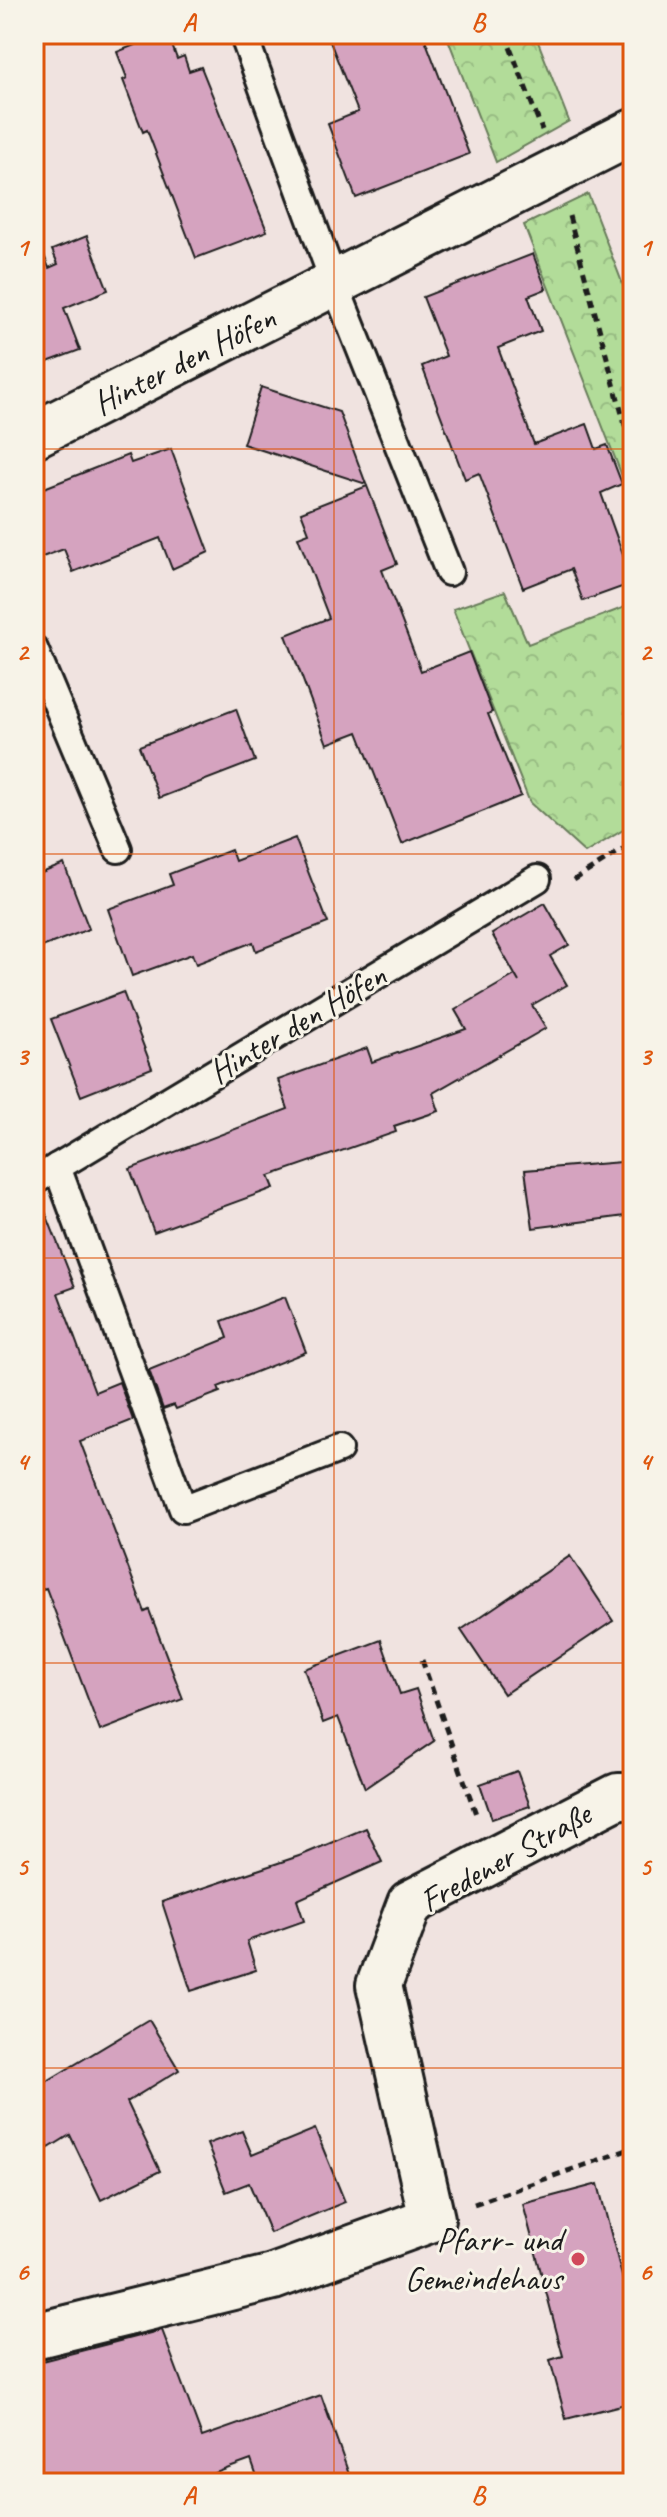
<svg xmlns="http://www.w3.org/2000/svg" width="667" height="2517" font-family="Caveat,sans-serif">
<style>
.forest{fill:url(#forest-crowns);stroke:#677c5a;stroke-width:2}
.building{fill:#d5a3bf;stroke:#1c1c1c;stroke-width:2}
.lines{fill:none;stroke-linecap:round;stroke-linejoin:round}
.lane-casing{stroke:#1c1c1c;stroke-width:32}
.street-casing{stroke:#1c1c1c;stroke-width:50}
.path{stroke:#1c1c1c;stroke-width:5;stroke-dasharray:8 6;stroke-linecap:butt}
.lane{stroke:#f7f3e8;stroke-width:26}
.street{stroke:#f7f3e8;stroke-width:44}
.grid{fill:none;stroke:#de560d;stroke-width:2;stroke-opacity:0.55}
.poi-dot{fill:#d1495b;stroke:#f7f3e8;stroke-width:3}
.labels{text-anchor:middle;dominant-baseline:central;stroke-width:6;stroke-linejoin:round;paint-order:stroke}
.street-label{font-size:34px;fill:#1c1c1c;stroke:#f7f3e8}
.poi-label{font-size:34px;fill:#1c1c1c;stroke:#f7f3e8;text-anchor:end}
.neatline{fill:none;stroke:#de560d;stroke-width:3}
.grid-label{font-size:26px;text-anchor:middle;font-weight:bold;fill:#de560d}
</style>
<defs>
<pattern id="forest-crowns" width="20" height="18" patternUnits="userSpaceOnUse" patternTransform="scale(2)"><rect width="20" height="18" fill="#b2dc99"/><path d="M2 6a3 3 0 1 1 6 0M12 15a3 3 0 1 1 6 0" fill="none" stroke="#98bc83"/></pattern>
</defs>
<rect width="100%" height="100%" fill="#f0e3e0"/>
<filter id="ink" filterUnits="userSpaceOnUse"><feTurbulence type="fractalNoise" baseFrequency=".0125" numOctaves="2"/><feDisplacementMap in="SourceGraphic" scale="16" xChannelSelector="R" yChannelSelector="G"/><feConvolveMatrix kernelMatrix="1 2 1 2 8 2 1 2 1" color-interpolation-filters="sRGB"/></filter>
<g filter="url(#ink)">
<g class="forest">
<path d="M446,34H535L569,121L496,162Z"/>
<path d="M588,194L633,311V504L524,225Z"/>
<path d="M505,591L528,644L633,604V824L585,853L530,803L453,609Z"/>
</g>
<g class="building">
<path d="M162,34H168L177,59L184,56L189,71L201,67L267,231L196,258L147,130L143,132L123,80L127,78L117,52Z"/>
<path d="M327,34H423L469,154L356,198L328,124L358,112Z"/>
<path d="M87,236L108,290L64,308L80,350L34,367V238L37,237L49,268L58,264L52,250Z"/>
<path d="M533,254L546,289L528,296L541,331L498,348L534,444L587,424L596,449L607,445L622,484L601,493L633,583L583,601L571,569L523,588L479,473L465,479L422,366L446,356L423,297Z"/>
<path d="M261,387L339,412L366,484L243,444Z"/>
<path d="M171,449L209,552L172,569L160,538L73,572L64,549L34,560V492L128,455L131,463Z"/>
<path d="M367,486L397,564L382,570L421,671L469,652L492,712L488,714L521,796L402,844L358,732L327,744L286,635L329,618L298,537L309,533L301,512Z"/>
<path d="M236,709L255,761L159,798L139,746Z"/>
<path d="M295,838L328,923L256,951L253,942L196,964L192,954L132,976L108,909L173,885L169,874L231,850L235,861Z"/>
<path d="M64,864L89,929L34,950V876Z"/>
<path d="M545,903L569,945L550,956L567,985L532,1005L546,1028L433,1093L439,1111L394,1126L396,1132L269,1176L274,1188L154,1232L130,1169L288,1109L278,1080L367,1048L372,1062L466,1029L455,1010L515,975L519,982L492,934Z"/>
<path d="M123,992L152,1068L81,1096L51,1019Z"/>
<path d="M633,1161V1215L533,1228L525,1170Z"/>
<path d="M39,1196L75,1287L58,1293L95,1392L119,1382L133,1420L80,1441L145,1612L149,1610L183,1699L100,1731L46,1588L34,1592V1197Z"/>
<path d="M285,1297L306,1352L218,1387L220,1392L176,1409L174,1405L163,1409L149,1370L228,1338L222,1321Z"/>
<path d="M570,1556L613,1621L504,1694L461,1630Z"/>
<path d="M381,1640L400,1694L416,1689L434,1741L365,1788L338,1717L323,1723L304,1669Z"/>
<path d="M517,1771L530,1806L492,1819L480,1784Z"/>
<path d="M366,1828L382,1862L297,1900L304,1921L247,1941L256,1970L191,1991L162,1902L302,1855Z"/>
<path d="M149,2020L179,2070L127,2102L160,2171L101,2200L70,2135L49,2148L34,2124V2089Z"/>
<path d="M315,2129L345,2202L270,2233L249,2183L226,2192L207,2144L242,2131L252,2155Z"/>
<path d="M598,2184L633,2318V2402L566,2419L550,2360L563,2356L523,2204Z"/>
<path d="M162,2330L202,2437L321,2395L352,2483H259L251,2460L188,2483H34V2363Z"/>
</g>
<g class="lines">
<defs>
<g id="lane">
<path d="M243,34L335,285L449,572"/>
<path d="M34,649L118,849"/>
<path d="M57,1167L183,1509L339,1449"/>
<path d="M34,1181L537,879"/>
</g>
<g id="street">
<path d="M34,435L633,132"/>
<path d="M34,2336L273,2277L432,2219L379,1985L410,1903L618,1796H633"/>
</g>
</defs>
<use href="#lane" class="lane-casing"/>
<use href="#street" class="street-casing"/>
<g class="path">
<path d="M505,34L542,130"/>
<path d="M569,216L625,425L633,433"/>
<path d="M574,880L633,843"/>
<path d="M422,1660L477,1817"/>
<path d="M474,2204L633,2148"/>
</g>
<use href="#lane" class="lane"/>
<use href="#street" class="street"/>
</g>
</g>
<path class="grid" d="M334,34V2483M34,449H633M34,854H633M34,1258H633M34,1663H633M34,2068H633"/>
<circle class="poi-dot" cx="578" cy="2259" r="8"/>
<g class="labels">
<g class="street-label">
<text transform="translate(184 360) rotate(-27)">Hinter den Höfen</text>
<text transform="translate(297 1023) rotate(-31)">Hinter den Höfen</text>
<text transform="translate(505 1857) rotate(-29)">Fredener Straße</text>
</g>
<g class="poi-label">
<text x="562" y="2239">Pfarr- und<tspan x="562" dy="39">Gemeindehaus</tspan></text>
</g>
</g>
<rect width="667" height="2517" fill="none" stroke="#f7f3e8" stroke-width="88"/>
<rect x="44" y="44" width="579" height="2429" class="neatline"/>
<g class="grid-label">
<text x="189" y="31">A</text>
<text x="478" y="31">B</text>
<text x="22" y="256">1</text>
<text x="645" y="256">1</text>
<text x="22" y="660">2</text>
<text x="645" y="660">2</text>
<text x="22" y="1065">3</text>
<text x="645" y="1065">3</text>
<text x="22" y="1470">4</text>
<text x="645" y="1470">4</text>
<text x="22" y="1875">5</text>
<text x="645" y="1875">5</text>
<text x="22" y="2280">6</text>
<text x="645" y="2280">6</text>
<text x="189" y="2504">A</text>
<text x="478" y="2504">B</text>
</g>
</svg>
